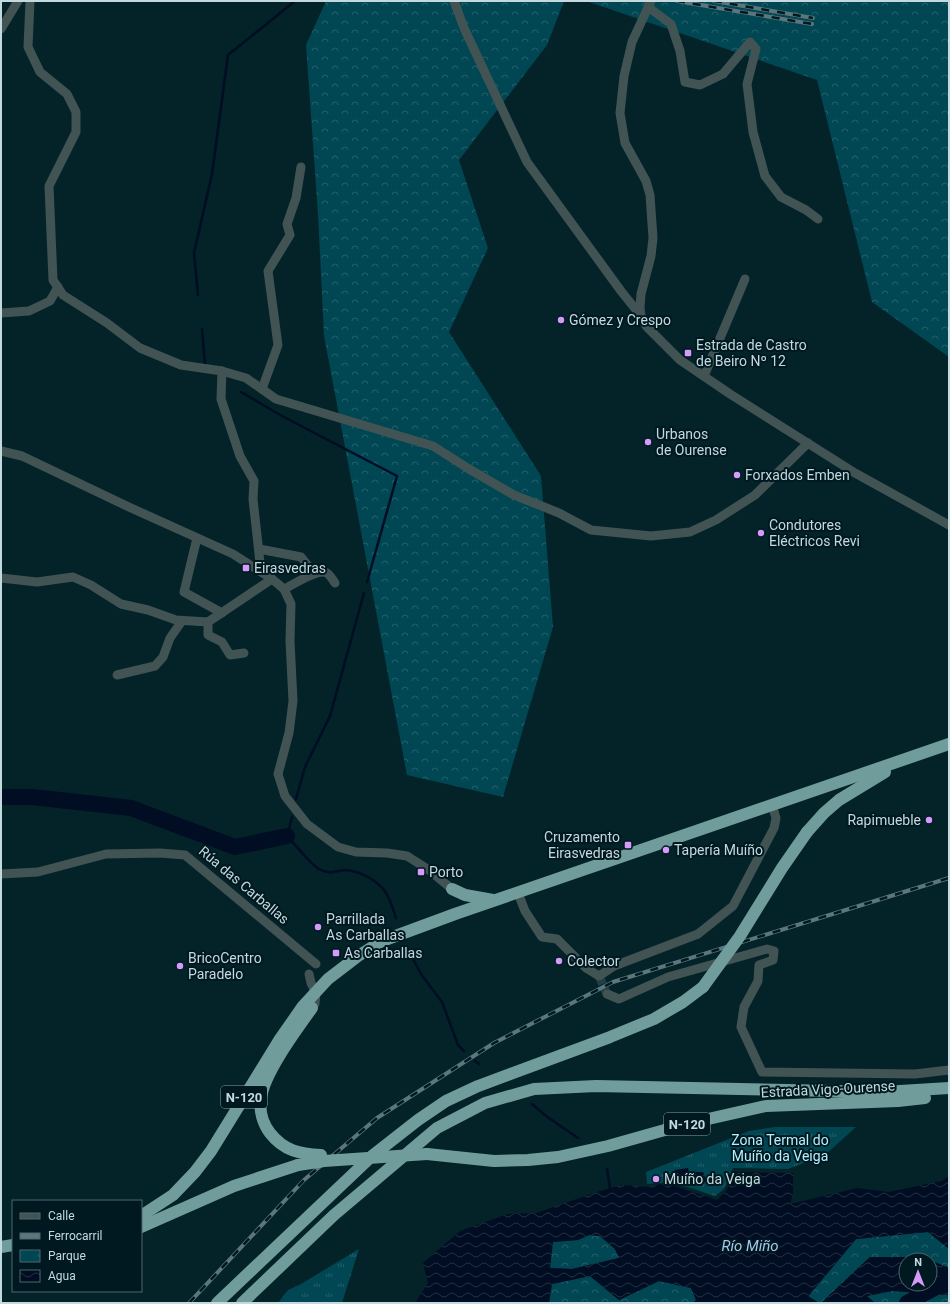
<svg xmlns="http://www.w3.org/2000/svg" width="950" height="1304" font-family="Roboto,sans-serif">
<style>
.forest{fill:url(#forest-crowns)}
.park{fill:url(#park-tufts)}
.water{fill:url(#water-waves);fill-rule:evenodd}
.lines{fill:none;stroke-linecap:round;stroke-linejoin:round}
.stream{stroke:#000d23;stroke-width:2.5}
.river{stroke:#000d23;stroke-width:16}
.minor-tunnel{stroke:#203e44;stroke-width:9;stroke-dasharray:9 4.5;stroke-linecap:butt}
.minor{stroke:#425353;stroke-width:9}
.highway{stroke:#709d9c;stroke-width:12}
.rail-casing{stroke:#5b767c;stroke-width:4}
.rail{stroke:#001920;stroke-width:2.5;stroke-dasharray:8;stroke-linecap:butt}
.highway-bridge{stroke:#709d9c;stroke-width:12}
.poi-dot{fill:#d59bfa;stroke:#001920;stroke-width:1.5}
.labels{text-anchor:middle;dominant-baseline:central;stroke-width:4;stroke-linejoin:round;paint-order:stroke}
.shield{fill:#001920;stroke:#889fa5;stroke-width:1}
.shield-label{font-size:13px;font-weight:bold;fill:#c3d9de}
.poi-label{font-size:14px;fill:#c3d9de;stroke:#001920;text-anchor:start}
.street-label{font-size:14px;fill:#c3d9de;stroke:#001920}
.park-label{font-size:14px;fill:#b3f0fe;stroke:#001920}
.water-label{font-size:15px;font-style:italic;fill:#a6c5eb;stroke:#001920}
</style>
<defs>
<pattern id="forest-crowns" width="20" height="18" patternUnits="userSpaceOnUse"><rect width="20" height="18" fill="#004653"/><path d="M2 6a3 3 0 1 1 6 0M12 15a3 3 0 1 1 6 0" fill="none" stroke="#24606b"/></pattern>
<pattern id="park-tufts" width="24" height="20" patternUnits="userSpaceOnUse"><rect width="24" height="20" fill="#004653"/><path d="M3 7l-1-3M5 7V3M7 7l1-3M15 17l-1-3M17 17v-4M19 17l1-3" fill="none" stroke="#24606b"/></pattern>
<pattern id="water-waves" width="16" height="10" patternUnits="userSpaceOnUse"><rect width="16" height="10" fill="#000d23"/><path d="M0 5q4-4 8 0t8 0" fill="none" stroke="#243042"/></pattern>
</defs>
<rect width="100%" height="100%" fill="#032329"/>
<g class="forest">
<path d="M326,1H564L547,45L459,160L488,248L449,332L541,476L553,627L503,797L407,775L324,336L318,214L306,45Z"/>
<path d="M586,1H949V357L872,302L817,80Z"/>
<path d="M928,1232L949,1249V1268L921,1257H870L821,1303H819L808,1297L856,1239Z"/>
<path d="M589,1235L600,1236L615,1249L619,1258L572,1269L550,1268L552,1242L578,1240Z"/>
<path d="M590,1276L619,1300L659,1281L691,1288L696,1300L693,1303H549L552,1284Z"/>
<path d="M892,1291L949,1295V1303H875L866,1296Z"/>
</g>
<g class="park">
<path d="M775,1127H856L825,1155L788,1169L733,1168L724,1189L715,1196C690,1188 673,1180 647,1184L646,1172L749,1131Z"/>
<path d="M359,1249L342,1303H278L288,1290L301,1284Z"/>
</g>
<g class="water">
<path d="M688,1168L691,1181L688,1183L677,1182L673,1179L671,1174L675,1170Z"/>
<path d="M696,1172H703L706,1180L702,1186H697L695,1181Z"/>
<path d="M736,1172L793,1173V1194L790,1204L857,1188L888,1192L942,1181L949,1176V1249L928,1232L856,1239L808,1296L819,1303H693L696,1300L691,1288L659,1281L619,1300L590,1276L552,1284L549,1303H415L428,1283L423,1263L460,1231L508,1214L536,1213L603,1190L622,1185L649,1187L661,1184H669L717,1200L726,1191ZM589,1235L600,1236L615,1249L619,1258L572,1269L550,1268L553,1242L578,1240Z"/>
<path d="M870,1257H921L929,1260H906V1284H930V1260L949,1268V1295L892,1291L867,1296L875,1303H821Z"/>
</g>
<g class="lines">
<g class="stream">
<path d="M198,295L194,253L212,174L228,55L295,1"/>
<path d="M202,329L205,365"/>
<path d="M241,392L282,416L397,476L367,582"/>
<path d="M296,799L305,767L330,716L364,593"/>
<path d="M292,817L287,836C294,843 312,866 319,869C332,876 335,870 346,870C359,871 375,879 384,890C390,898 393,908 396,918"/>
<path d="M407,948L421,974L442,1002L458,1045L464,1051"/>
<path d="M475,1061L479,1064"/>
<path d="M532,1104L546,1116L578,1138"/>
<path d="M607,1169L610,1188"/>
</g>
<g class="river">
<path d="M1,797H32L131,808L235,847L287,836"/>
<path d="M907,1303L949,1280"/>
</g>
<path class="minor-tunnel" d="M599,976L607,994"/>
<g class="minor">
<path d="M30,1L28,47L40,72L67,94L76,112V132L49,186L53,280L63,295L107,323L140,348L181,365L222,371L246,378L276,399L433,446L469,469L514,495L559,513L591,530L651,536L690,532L716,520L755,495L808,443"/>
<path d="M454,1L464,28L527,162L621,291L641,316"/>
<path d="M651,1L632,42L624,76L620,113L625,143L646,181L650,195L653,238L651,256L641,294L640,307L641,316L646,326L680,360L730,394L855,473L949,525"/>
<path d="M648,7L671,24L680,51L685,82L700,85L723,74L750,42L756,49L747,84L753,132L765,176L781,197L806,210L818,219"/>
<path d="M1,29L18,1"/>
<path d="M1,313L29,311L50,301L58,287"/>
<path d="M222,371L221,399L240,456L254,481L253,499L261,572"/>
<path d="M704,376L745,279"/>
<path d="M262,389L278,345L268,271L290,235L287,224L296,198L301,167"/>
<path d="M1,451L22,456L131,508L233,554L272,579L284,589L291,604L290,641L293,701L289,733L278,774L285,796L307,824L338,847L356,852L387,853L407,856L429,870L452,889"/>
<path d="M197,538L184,592L222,613"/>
<path d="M259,549L301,557L314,573"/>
<path d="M1,578L37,582L73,577L91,585L121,604L148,610L176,620L208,622L272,579"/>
<path d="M284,589C293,585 318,568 327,573C330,575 333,580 335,583"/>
<path d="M208,622V635L222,642L230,655L244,653"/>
<path d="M117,675L155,666L163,657L170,638L182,621"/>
<path d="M1,874L38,872L106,854L160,853L185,855L316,964"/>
<path d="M518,893L525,911L542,937L557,939L586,968L599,976L614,966L698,934L733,906L774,828L776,818L772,805"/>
<path d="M309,974L311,983L316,993L315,1004"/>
<path d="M607,994L619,999L668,977L767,949L774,951L773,960L759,965L758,981L744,1007L741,1027L762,1072L915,1074L949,1070"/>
</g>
<g class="highway">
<path d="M807,832L824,813L839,800L885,772"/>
<path d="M452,889L465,895L493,900"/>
<path d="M312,1008C297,1029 264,1073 261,1098C259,1111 263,1124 270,1133C284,1151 300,1154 321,1155"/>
<path d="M427,1154L494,1161L528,1160L558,1157L608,1146L686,1124L766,1106L898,1101L925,1098"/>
<path d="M141,1216L173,1195L195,1172L211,1151L280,1039L303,1006L328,979L358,956L382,941L455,914L949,744"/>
<path d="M141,1227L234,1186L298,1165"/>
<path d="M1,1247L13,1245"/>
<path d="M217,1303L372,1156L418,1120L446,1101L478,1086L610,1037L654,1019L683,1002L703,987"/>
<path d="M242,1303L334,1215L437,1128L485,1103L534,1089L596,1086L884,1092L949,1088"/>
</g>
<defs>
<g id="rail">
<path d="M677,1L812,24"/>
<path d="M714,1L813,18"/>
<path d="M189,1303L304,1180L377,1118L494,1043L613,982L949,878"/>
</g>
</defs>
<use href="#rail" class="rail-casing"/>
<use href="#rail" class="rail"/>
<g class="highway-bridge">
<path d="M703,987L740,936L782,868L807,832"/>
<path d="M298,1165L324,1161L427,1154"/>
</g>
</g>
<g class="poi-dot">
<circle cx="561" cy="320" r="4"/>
<rect x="684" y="349" width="8" height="8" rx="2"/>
<circle cx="648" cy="442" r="4"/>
<circle cx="737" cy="475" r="4"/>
<circle cx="761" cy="533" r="4"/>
<rect x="242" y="564" width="8" height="8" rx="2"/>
<circle cx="929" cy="820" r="4"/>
<rect x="624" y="841" width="8" height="8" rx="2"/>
<circle cx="666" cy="850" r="4"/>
<rect x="417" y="868" width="8" height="8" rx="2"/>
<circle cx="318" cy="927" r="4"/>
<rect x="332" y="949" width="8" height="8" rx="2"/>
<circle cx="559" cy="961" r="4"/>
<circle cx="180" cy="966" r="4"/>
<circle cx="656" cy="1179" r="4"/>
</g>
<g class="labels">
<g class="shield">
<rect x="221" y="1086" width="46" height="22" rx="3"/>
<rect x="664" y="1113" width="46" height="22" rx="3"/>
</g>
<g class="shield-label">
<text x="244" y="1097">N-120</text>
<text x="687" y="1124">N-120</text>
</g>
<g class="poi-label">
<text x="569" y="320">Gómez y Crespo</text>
<text x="696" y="345">Estrada de Castro<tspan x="696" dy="16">de Beiro Nº 12</tspan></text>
<text x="656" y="434">Urbanos<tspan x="656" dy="16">de Ourense</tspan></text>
<text x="745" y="475">Forxados Emben</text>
<text x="769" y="525">Condutores<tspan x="769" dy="16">Eléctricos Revi</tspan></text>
<text x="254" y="568">Eirasvedras</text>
<text x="921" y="820" text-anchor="end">Rapimueble</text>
<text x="620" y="837" text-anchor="end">Cruzamento<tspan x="620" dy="16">Eirasvedras</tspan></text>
<text x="674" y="850">Tapería Muíño</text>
<text x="429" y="872">Porto</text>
<text x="326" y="919">Parrillada<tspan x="326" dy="16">As Carballas</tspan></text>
<text x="344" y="953">As Carballas</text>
<text x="188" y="958">BricoCentro<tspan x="188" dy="16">Paradelo</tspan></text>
<text x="567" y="961">Colector</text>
<text x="664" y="1179">Muíño da Veiga</text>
</g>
<g class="street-label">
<text transform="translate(244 885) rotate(40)">Rúa das Carballas</text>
<text transform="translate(828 1089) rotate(-3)">Estrada Vigo-Ourense</text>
</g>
<g class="park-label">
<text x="780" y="1140">Zona Termal do<tspan x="780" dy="16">Muíño da Veiga</tspan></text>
</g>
<g class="water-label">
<text x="750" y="1246">Río Miño</text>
</g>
</g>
<rect width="950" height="1304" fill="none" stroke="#c3d9de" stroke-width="4"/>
<rect x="12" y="1200" width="130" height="92" fill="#001920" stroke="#4e666c"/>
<rect x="20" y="1213" width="20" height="6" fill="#425353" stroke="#4e666c"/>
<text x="48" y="1220" font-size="12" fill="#c3d9de">Calle</text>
<rect x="20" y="1233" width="20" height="6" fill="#5b767c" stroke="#4e666c"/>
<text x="48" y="1240" font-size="12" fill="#c3d9de">Ferrocarril</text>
<rect x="20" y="1250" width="20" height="12" fill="url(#park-tufts)" stroke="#4e666c"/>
<text x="48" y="1260" font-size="12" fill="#c3d9de">Parque</text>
<rect x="20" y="1270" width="20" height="12" fill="url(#water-waves)" stroke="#4e666c"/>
<text x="48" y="1280" font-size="12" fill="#c3d9de">Agua</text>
<g transform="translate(918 1272)"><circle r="19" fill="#001920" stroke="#4e666c"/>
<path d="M0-3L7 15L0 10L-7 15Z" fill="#d59bfa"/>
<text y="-6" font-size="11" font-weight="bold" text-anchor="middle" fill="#c3d9de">N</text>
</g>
</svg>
